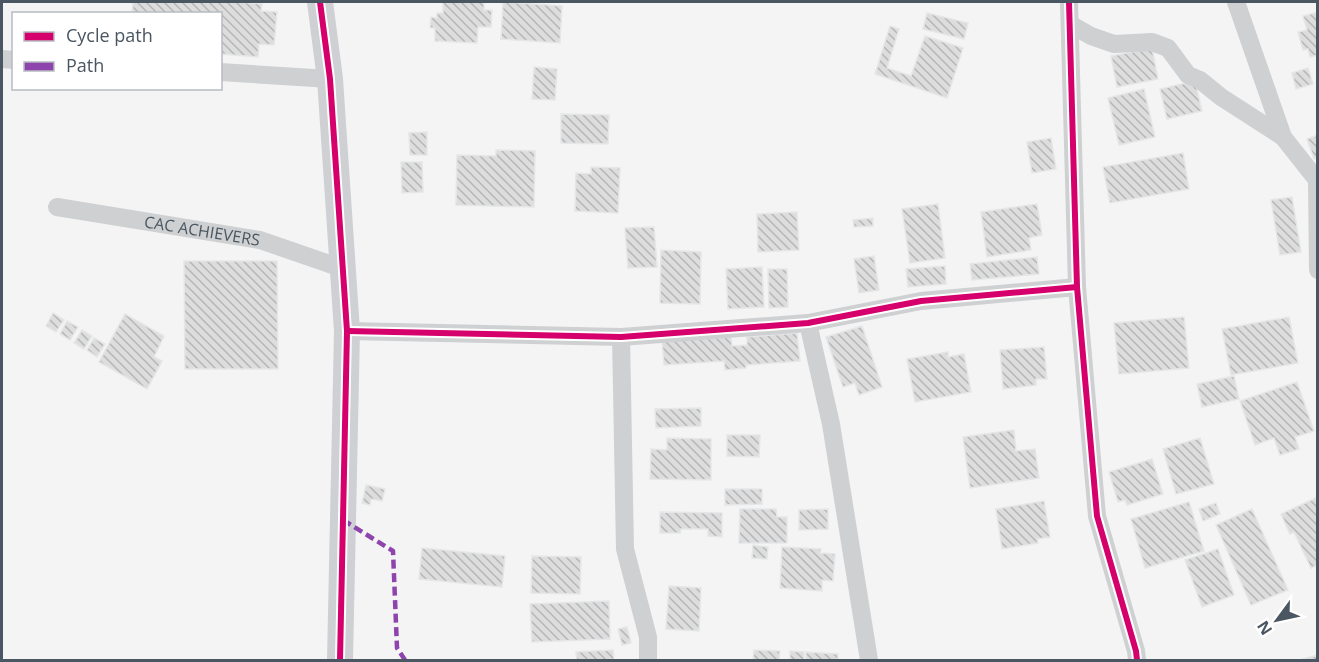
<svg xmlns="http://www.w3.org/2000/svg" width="1319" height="662" font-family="'Open Sans',sans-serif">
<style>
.building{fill:url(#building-back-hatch);stroke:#e5e6e7;stroke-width:1.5}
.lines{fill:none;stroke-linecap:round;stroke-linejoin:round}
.street{stroke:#ced0d2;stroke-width:18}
.secondary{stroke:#ced0d4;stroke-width:26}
.quiet{stroke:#8e44ad;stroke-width:4.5;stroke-dasharray:9 4.5;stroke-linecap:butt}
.cycleway-casing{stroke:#fff;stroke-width:10}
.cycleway{stroke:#d6006c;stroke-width:6}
.labels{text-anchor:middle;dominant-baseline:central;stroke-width:6;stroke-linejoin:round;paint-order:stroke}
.street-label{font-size:16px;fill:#4a5661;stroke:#fff}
</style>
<defs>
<pattern id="building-back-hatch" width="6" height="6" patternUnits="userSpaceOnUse" patternTransform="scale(1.5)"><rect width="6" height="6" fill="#ddddde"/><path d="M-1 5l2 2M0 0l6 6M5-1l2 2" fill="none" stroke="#b5b6b7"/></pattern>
</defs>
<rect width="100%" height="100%" fill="#f4f4f4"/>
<g class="building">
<path d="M133,2H240L262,4L261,11L277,12L274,45L259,44L258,57L220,54V14H132Z"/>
<path d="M443,2H484V10H492L491,27H478L477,43L435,41V28H430L431,17L437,18V13H443Z"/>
<path d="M503,2L562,6L560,43L501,39Z"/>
<path d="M1318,12V55L1310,57L1308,49L1303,50L1298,32L1307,30L1303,16Z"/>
<path d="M927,13L968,23L964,39L923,29Z"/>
<path d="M890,26L899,29L887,68L911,76L925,36L963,48L947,98L875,74Z"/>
<path d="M1152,48L1158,79L1117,87L1111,56Z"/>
<path d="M534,67L557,69L555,100L532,99Z"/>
<path d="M1308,68L1313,84L1296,89L1292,73Z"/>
<path d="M1195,81L1202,111L1167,119L1160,89Z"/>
<path d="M1144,89L1155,137L1119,145L1108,98Z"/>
<path d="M561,114L609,115L608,144L561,143Z"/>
<path d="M427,132V155H410L409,133Z"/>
<path d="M1318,135V157L1314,159L1307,139Z"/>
<path d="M1051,138L1056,169L1032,173L1027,142Z"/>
<path d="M496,150L535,151L534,207L456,205L457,155L496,156Z"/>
<path d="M1183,153L1189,189L1110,203L1103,167Z"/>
<path d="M401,162H422L423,192L402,193Z"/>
<path d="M591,167L620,168L618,213L575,211L576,173L591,174Z"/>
<path d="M1292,197L1301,252L1280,255L1271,200Z"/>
<path d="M938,204L945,258L910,263L902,209Z"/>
<path d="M1037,204L1042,235L1029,238L1031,250L987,257L981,212Z"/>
<path d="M797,212L799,250L758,252L757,214Z"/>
<path d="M873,218V226L854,227L853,220Z"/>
<path d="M654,227L657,267L628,268L625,228Z"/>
<path d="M661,250L701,252L700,304L660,303Z"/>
<path d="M874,256L879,290L859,293L854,259Z"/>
<path d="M1037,257L1039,274L972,280L970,264Z"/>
<path d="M184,261H277L278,369H185Z"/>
<path d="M945,266L946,284L908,287L906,269Z"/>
<path d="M762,267L764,307L728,309L726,269Z"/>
<path d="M768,269H787L788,307L769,308Z"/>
<path d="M53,313L64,320L56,332L46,326Z"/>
<path d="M125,314L164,336L154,357L162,361L147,389L99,362Z"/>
<path d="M1184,317L1189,368L1119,374L1114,323Z"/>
<path d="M1289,317L1298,363L1231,375L1222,329Z"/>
<path d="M67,321L78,327L70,340L60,334Z"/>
<path d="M862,326L882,387L859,395L855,383L843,387L826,337Z"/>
<path d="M82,330L92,336L84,349L74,343Z"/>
<path d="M797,333L800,361L746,365V368L725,370L724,361L664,365L662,341L731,337L732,346L747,345V337Z"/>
<path d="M94,338L105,344L97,357L87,350Z"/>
<path d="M1044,347L1047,379H1036V385L1003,389L1000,350Z"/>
<path d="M948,352V357L964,354L971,392L915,402L907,359Z"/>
<path d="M1234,376L1239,399L1202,407L1197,384Z"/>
<path d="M1297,382L1314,431L1295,437L1299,449L1280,455L1274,438L1255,445L1240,401Z"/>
<path d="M701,408V426L656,428L655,409Z"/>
<path d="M1014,430L1016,451L1035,449L1039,478L970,488L963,437Z"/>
<path d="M727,435H760L759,457L727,456Z"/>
<path d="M667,438L711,439V480L650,479L651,449L667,450Z"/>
<path d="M1200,438L1214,484L1176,494L1163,449Z"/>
<path d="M1152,459L1163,494L1127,505L1125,500L1118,502L1109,472Z"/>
<path d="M366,485L385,489L382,501L371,499L370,505L362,503Z"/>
<path d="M725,489H762V504L725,505Z"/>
<path d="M1318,497V565L1311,568L1294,532L1290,534L1281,514Z"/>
<path d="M1044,501L1050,537L1037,539L1038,543L1002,549L996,509Z"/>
<path d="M1189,502L1204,551L1145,568L1131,519Z"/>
<path d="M1216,503L1220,514L1203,521L1199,509Z"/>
<path d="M740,509H776L777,517H787V543H739Z"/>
<path d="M828,509V529L799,530V510Z"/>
<path d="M1252,509L1288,590L1251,605L1216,525Z"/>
<path d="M660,512L722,513V537L708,536V529H681L680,533H660Z"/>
<path d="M753,545L768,547L767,559L752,558Z"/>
<path d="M782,547L821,549L820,553L835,554L833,581L822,580V591L780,588Z"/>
<path d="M422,548L505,556L502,587L419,579Z"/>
<path d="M1218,549L1234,595L1202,607L1185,560Z"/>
<path d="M532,556L581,557L580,594L531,593Z"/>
<path d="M669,586L701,588L699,631L666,629Z"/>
<path d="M609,601L610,639L532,642L530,604Z"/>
<path d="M627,627L631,643L622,645L618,629Z"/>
<path d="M613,650L614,660H577L576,652Z"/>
<path d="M754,650L780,651L779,660H753Z"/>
<path d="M790,651L804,652V660H790Z"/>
<path d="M806,652L838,654V660H806Z"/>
<path d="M1318,655V660H1304L1303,659Z"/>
</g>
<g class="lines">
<g class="street">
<path d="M1069,2L1077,287L1097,516L1136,651L1137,660"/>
<path d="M1236,2L1283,137L1317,180L1318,270"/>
<path d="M1070,24L1091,36L1114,44L1152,42L1168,48L1188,75L1200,80L1221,97L1283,137"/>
<path d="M2,59L14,60"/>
<path d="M220,72L330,79"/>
<path id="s1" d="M57,207L260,240L344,269"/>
<path d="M808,323L831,424L869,660"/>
<path d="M347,331L621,337L808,323L921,301L1077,287"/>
<path d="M621,337L625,549L648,637V660"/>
</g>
<path class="secondary" d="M320,2L330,79L347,331L340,660"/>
<path class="quiet" d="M343,520L393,551L397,648L405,660"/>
<defs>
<g id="cycleway">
<path d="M320,2L330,79L347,331L340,660"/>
<path d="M1069,2L1077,287L1097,516L1136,651L1137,660"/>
<path d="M347,331L621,337L808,323L921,301L1077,287"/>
</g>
</defs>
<use href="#cycleway" class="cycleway-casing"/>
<use href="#cycleway" class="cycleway"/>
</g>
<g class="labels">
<g class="street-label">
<text stroke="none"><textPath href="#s1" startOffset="147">CAC ACHIEVERS</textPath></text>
</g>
</g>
<rect width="1319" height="662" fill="none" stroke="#4a5661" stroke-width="6"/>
<rect x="12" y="12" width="210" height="78" fill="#ffffff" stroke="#b7bbc0" stroke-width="1.5"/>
<rect x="24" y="32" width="30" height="9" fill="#d6006c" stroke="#b7bbc0" stroke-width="1.5"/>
<text x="66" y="42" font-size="18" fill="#4a5661">Cycle path</text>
<rect x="24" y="62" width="30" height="9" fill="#8e44ad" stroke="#b7bbc0" stroke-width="1.5"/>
<text x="66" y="72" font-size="18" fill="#4a5661">Path</text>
<g transform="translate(1277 620) rotate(237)" stroke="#ffffff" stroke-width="4.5" paint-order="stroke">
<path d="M0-4.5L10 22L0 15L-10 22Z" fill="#4a5661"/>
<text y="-9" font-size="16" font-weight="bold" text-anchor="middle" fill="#4a5661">N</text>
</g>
</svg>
